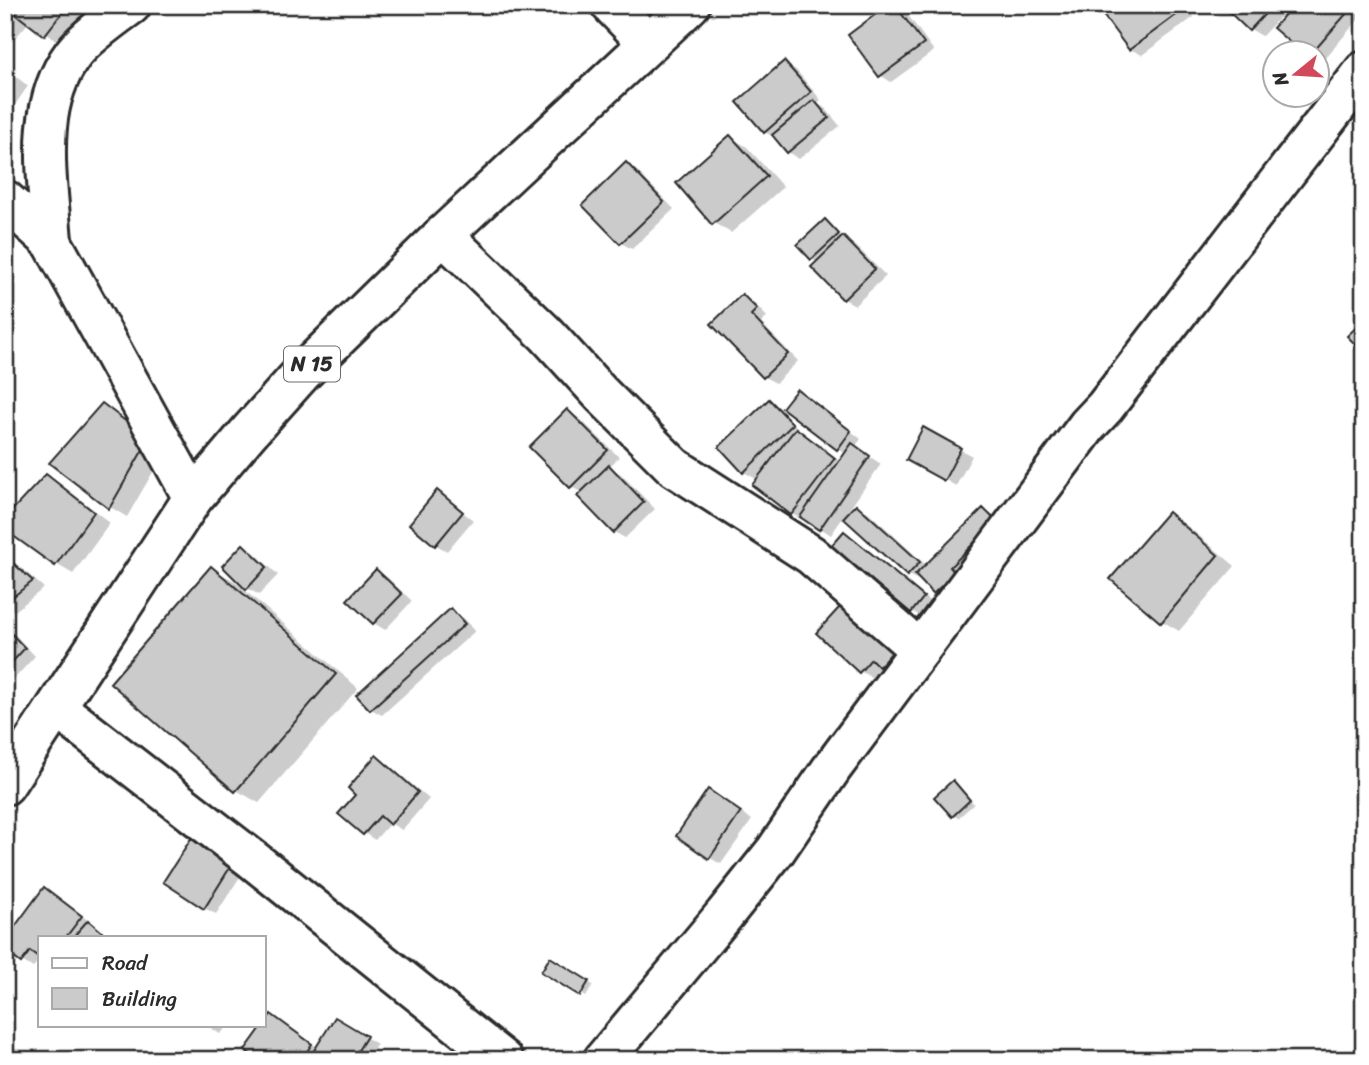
<svg xmlns="http://www.w3.org/2000/svg" width="1369" height="1065" font-family="Sriracha,sans-serif">
<style>
.shadow{fill:#0003}
.building{fill:#cbcbcb;stroke:#2b2b2b;stroke-width:2}
.lines{fill:none;stroke-linecap:round;stroke-linejoin:round}
.minor-casing{stroke:#2b2b2b;stroke-width:44}
.highway-casing{stroke:#2b2b2b;stroke-width:44}
.minor{stroke:#fff;stroke-width:38}
.highway{stroke:#fff;stroke-width:38}
.labels{text-anchor:middle;dominant-baseline:central;stroke-width:6;stroke-linejoin:round;paint-order:stroke}
.shield{fill:#fff;stroke:#6b6b6b;stroke-width:2}
.shield-label{font-size:21px;font-weight:bold;fill:#2b2b2b}
</style>
<rect width="100%" height="100%" fill="#fff"/>
<filter id="ink" filterUnits="userSpaceOnUse"><feTurbulence type="fractalNoise" baseFrequency=".0143" numOctaves="2"/><feDisplacementMap in="SourceGraphic" scale="14" xChannelSelector="R" yChannelSelector="G"/><feConvolveMatrix kernelMatrix="1 2 1 2 8 2 1 2 1" color-interpolation-filters="sRGB"/></filter>
<g filter="url(#ink)">
<g class="shadow">
<path d="M5,5H86L95,12L68,48L29,22L5,50Z"/>
<path d="M891,5L905,11L934,51L891,82L880,75Z"/>
<path d="M1111,5H1185L1194,17L1142,55L1130,49Z"/>
<path d="M1234,5H1291L1262,36L1250,29Z"/>
<path d="M1295,5H1361L1364,8V13L1320,64L1316,62V52H1303L1275,28Z"/>
<path d="M785,63L796,70L821,100L817,103L826,109L840,126L799,159L788,152L777,139L765,132Z"/>
<path d="M5,68L28,86L5,119Z"/>
<path d="M730,137L747,147L783,187L731,233L714,223Z"/>
<path d="M626,165L637,171L674,209L632,249L621,243Z"/>
<path d="M830,224L843,239L855,245L886,276L855,305L844,299L818,263L812,259Z"/>
<path d="M742,296L754,303L767,317L761,323L798,361L776,383L764,377L714,324Z"/>
<path d="M809,398L861,439L855,447L881,464L846,514L848,515L856,506L868,512L927,566L983,510L995,516L1006,528L946,599L935,593L921,579L920,581L908,575L844,516L831,535L805,518L803,520L792,514L758,480L744,472L769,401L780,408L802,433L841,462L847,454L838,449Z"/>
<path d="M103,406L120,416L165,451L127,517L110,507Z"/>
<path d="M568,411L579,418L619,457L609,467L621,474L655,509L625,538L614,532L583,493L571,487Z"/>
<path d="M924,429L972,456L956,486L908,459Z"/>
<path d="M46,476L63,486L110,523L73,574L56,564Z"/>
<path d="M437,492L473,520L447,551L436,545Z"/>
<path d="M1168,514L1185,524L1235,566L1179,631L1162,621Z"/>
<path d="M845,533L856,540L934,605L923,618L912,611Z"/>
<path d="M243,546L255,553L278,575L259,595L247,588Z"/>
<path d="M5,554L44,588L15,611L5,605Z"/>
<path d="M211,568L234,581L358,688L259,803L236,790Z"/>
<path d="M377,571L388,578L412,601L385,630L374,623L350,600Z"/>
<path d="M451,610L462,617L475,631L382,715L371,709Z"/>
<path d="M5,624L35,656L5,689Z"/>
<path d="M819,633L911,650L891,672L882,666L872,678L860,671Z"/>
<path d="M377,757L388,764L429,799L402,830L390,823L375,840L364,833L358,795Z"/>
<path d="M953,782L974,804L958,818L953,815Z"/>
<path d="M720,798L752,820L721,864L710,858Z"/>
<path d="M194,836L245,869L216,914L204,908Z"/>
<path d="M44,889L56,896L110,937H40V958L33,968L22,961Z"/>
<path d="M551,960L593,985L586,997L544,971Z"/>
<path d="M272,1016L318,1048L335,1019L377,1044L367,1060H261Z"/>
<path d="M206,1025H229L220,1034Z"/>
<path d="M5,1045L18,1055L14,1060H5Z"/>
</g>
<g class="building">
<path d="M5,5H68L44,36L8,8L5,10Z"/>
<path d="M888,5H895L924,44L879,77L848,35Z"/>
<path d="M1109,5H1180L1183,10L1129,50L1100,11Z"/>
<path d="M1231,5H1273L1249,31L1227,10Z"/>
<path d="M1293,5H1354L1313,52H1301L1273,28Z"/>
<path d="M784,61L811,92L764,133L737,102Z"/>
<path d="M814,100L829,118L787,153L772,135Z"/>
<path d="M730,135L767,176L712,225L676,183Z"/>
<path d="M626,162L664,202L620,244L582,205Z"/>
<path d="M825,219L839,234L811,260L797,245Z"/>
<path d="M843,236L875,269L843,300L811,267Z"/>
<path d="M742,294L757,309L751,315L788,354L763,378L711,324Z"/>
<path d="M1364,320V353L1347,336Z"/>
<path d="M797,389L851,431L837,450L782,408Z"/>
<path d="M769,399L793,424L743,473L719,447Z"/>
<path d="M102,403L149,439L109,509L49,463Z"/>
<path d="M567,409L608,450L570,488L529,447Z"/>
<path d="M923,427L961,448L944,481L906,460Z"/>
<path d="M796,428L835,458L791,515L752,485Z"/>
<path d="M852,443L870,456L819,530L800,517Z"/>
<path d="M609,465L644,502L613,533L577,496Z"/>
<path d="M46,474L94,512L55,566L5,530V518Z"/>
<path d="M437,490L463,512L435,546L409,524Z"/>
<path d="M856,504L920,562L907,576L843,518Z"/>
<path d="M983,508L996,521L950,567L955,573L933,594L915,575Z"/>
<path d="M1168,512L1218,555L1161,623L1110,579Z"/>
<path d="M844,531L924,597L911,613L831,546Z"/>
<path d="M243,544L267,567L246,590L222,566Z"/>
<path d="M5,556L33,581L5,603Z"/>
<path d="M211,566L336,674L235,792L110,683Z"/>
<path d="M376,569L402,594L373,624L347,600Z"/>
<path d="M849,597L900,643L879,667L871,659L859,673L816,633Z"/>
<path d="M451,608L465,624L370,710L356,695Z"/>
<path d="M5,627L25,648L5,670Z"/>
<path d="M376,755L418,792L390,825L380,816L363,835L338,814L355,795L348,788Z"/>
<path d="M953,780L970,800L952,817L934,797Z"/>
<path d="M708,789L741,812L709,859L676,836Z"/>
<path d="M194,834L234,861L204,909L163,882Z"/>
<path d="M44,887L82,916L66,937H40V958L30,951L21,963L5,951V940Z"/>
<path d="M88,920L108,937H73Z"/>
<path d="M550,957L589,981L580,996L541,972Z"/>
<path d="M271,1014L312,1044L301,1060H258L245,1050Z"/>
<path d="M335,1017L367,1036L352,1060H308Z"/>
</g>
<g class="lines">
<defs>
<g id="minor">
<path d="M611,5L648,43"/>
<path d="M5,200L52,242L193,498"/>
<path d="M443,235L546,334L601,394L674,467L811,555L920,650"/>
<path d="M52,242C48,179 33,108 73,54C86,37 113,18 131,5"/>
<path d="M57,708L252,859L503,1060"/>
<path d="M603,1060L725,914L776,850L832,768L1088,425L1105,407L1364,71"/>
</g>
<path id="highway" d="M5,785L193,498L249,432L301,374L443,235L690,5"/>
</defs>
<use href="#minor" class="minor-casing"/>
<use href="#highway" class="highway-casing"/>
<use href="#minor" class="minor"/>
<use href="#highway" class="highway"/>
</g>
</g>
<g class="labels">
<rect class="shield" x="284" y="346.5" width="56" height="35" rx="5"/>
<g class="shield-label">
<text x="312" y="364">N 15</text>
</g>
</g>
<rect width="1369" height="1065" fill="none" stroke="#fff" stroke-width="28"/>
<rect x="14" y="14" width="1341" height="1037" fill="none" stroke="#2b2b2b" stroke-width="2.5" filter="url(#ink)"/>
<rect x="38" y="936" width="228" height="91" fill="#ffffff" stroke="#aaaaaa" stroke-width="2"/>
<rect x="52" y="958" width="35" height="10" fill="#ffffff" stroke="#aaaaaa" stroke-width="2"/>
<text x="102" y="970" font-size="21" fill="#2b2b2b">Road</text>
<rect x="52" y="988" width="35" height="21" fill="#cbcbcb" stroke="#aaaaaa" stroke-width="2"/>
<text x="102" y="1006" font-size="21" fill="#2b2b2b">Building</text>
<g transform="translate(1296 74) rotate(252)"><circle r="33" fill="#ffffff" stroke="#aaaaaa" stroke-width="2"/>
<path d="M0-5L12 26L0 18L-12 26Z" fill="#d1495b"/>
<text y="-10" font-size="19" font-weight="bold" text-anchor="middle" fill="#2b2b2b">N</text>
</g>
</svg>
